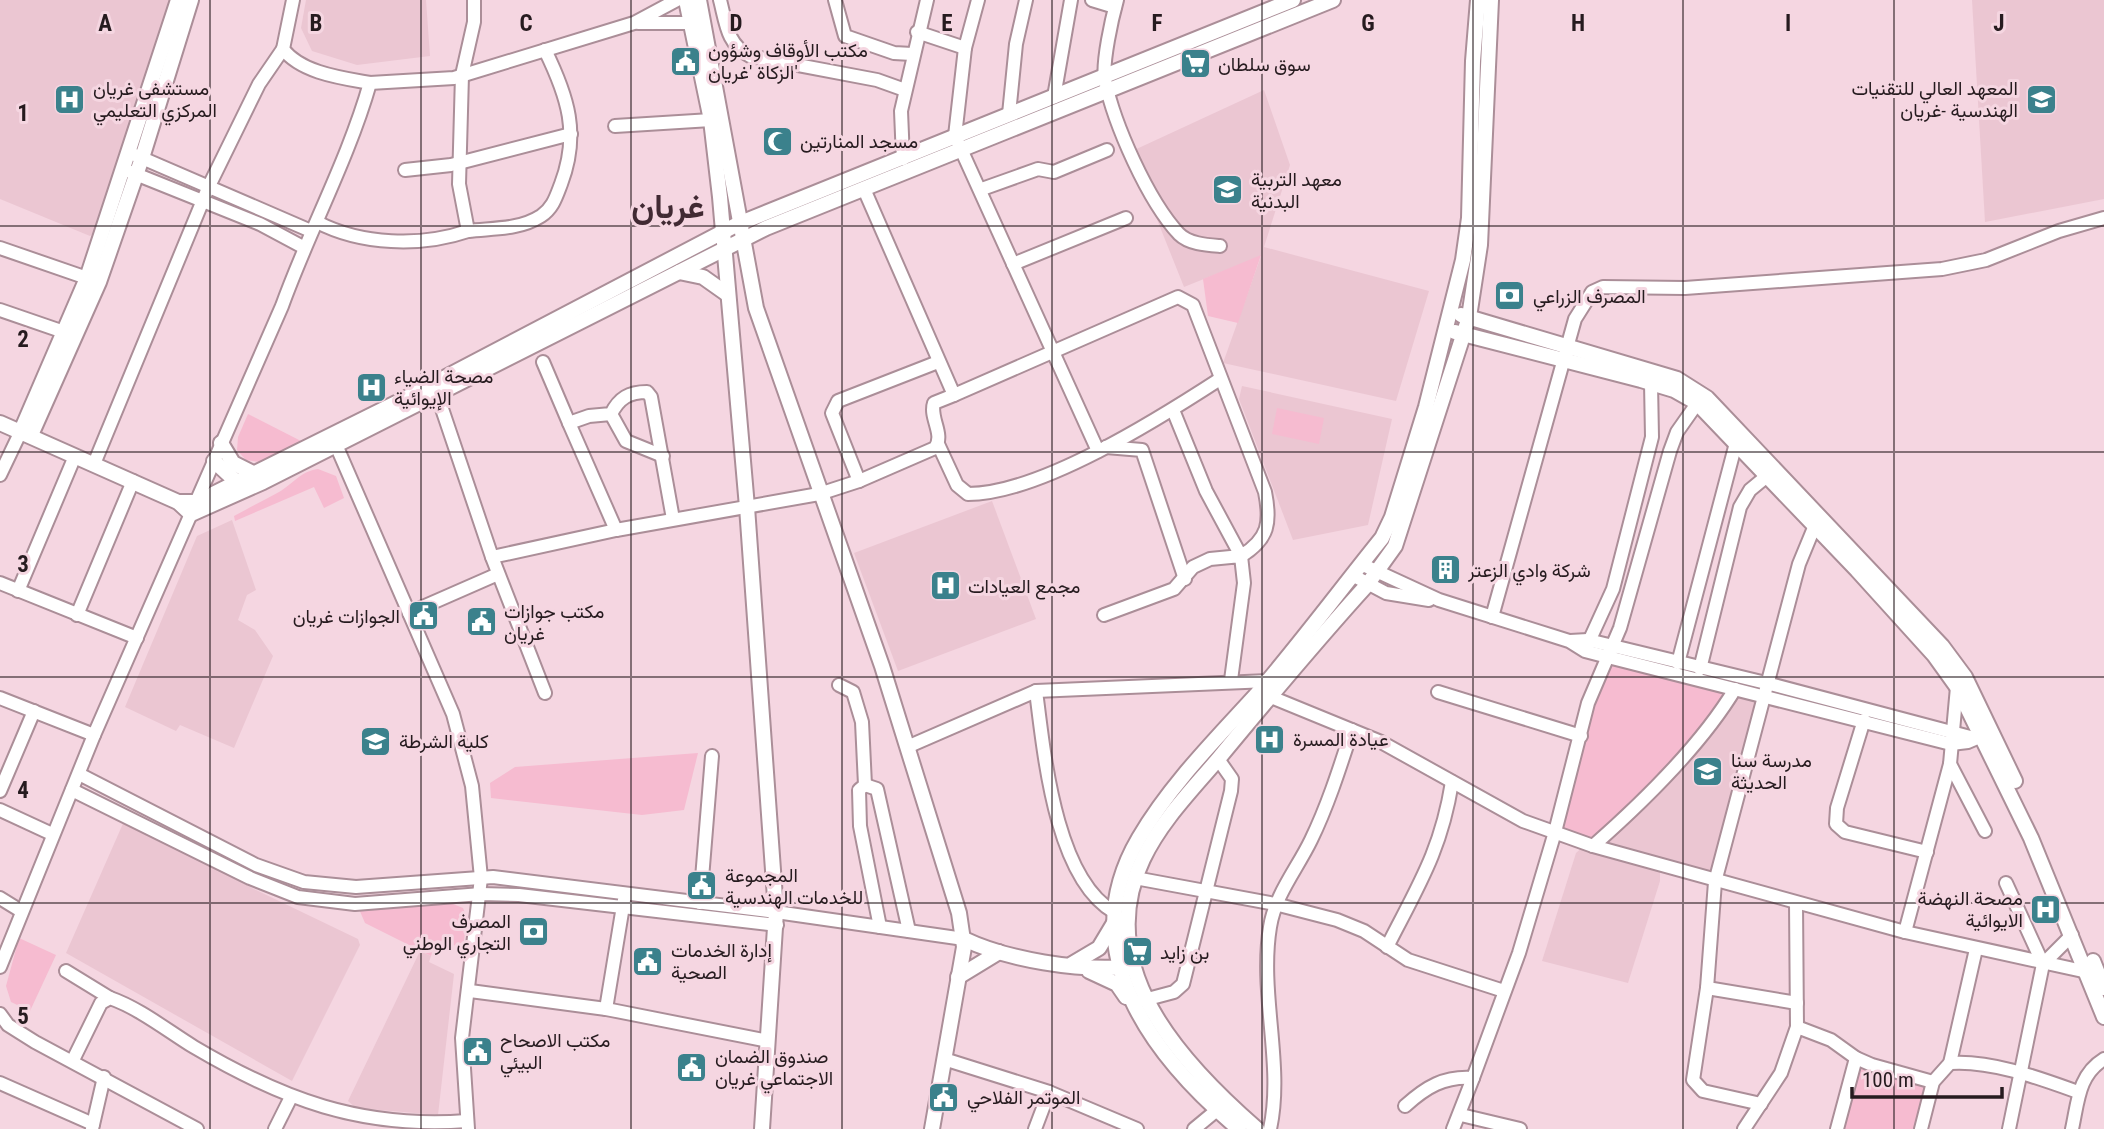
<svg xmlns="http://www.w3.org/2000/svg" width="2104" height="1129" font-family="'Roboto Condensed',Vazirmatn,sans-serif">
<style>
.built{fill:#ebc6d2}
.green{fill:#f6bbd0}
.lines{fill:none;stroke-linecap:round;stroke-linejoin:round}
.minor-casing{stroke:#ab8e98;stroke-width:16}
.major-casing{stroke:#ab8e98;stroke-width:18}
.minor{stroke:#fff;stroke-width:12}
.major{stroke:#fff;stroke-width:14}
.grid{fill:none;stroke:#261b1f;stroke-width:2;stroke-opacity:0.55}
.labels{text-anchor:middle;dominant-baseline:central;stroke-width:6;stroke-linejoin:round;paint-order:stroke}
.poi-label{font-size:19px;fill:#261b1f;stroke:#f5d6e1;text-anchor:start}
.town-label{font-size:33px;font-weight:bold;fill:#412a33;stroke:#f5d6e1}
.grid-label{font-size:23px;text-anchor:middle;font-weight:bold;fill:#261b1f;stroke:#f5d6e1;stroke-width:6;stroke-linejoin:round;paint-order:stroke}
</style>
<rect width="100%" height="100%" fill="#f5d6e1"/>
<g class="built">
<path d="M0,0H174L97,231L90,236L0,199Z"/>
<path d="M306,0H426L430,56L357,65L312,51L301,28Z"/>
<path d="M1972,0H2104V199L1985,222Z"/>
<path d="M1264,90L1290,165L1264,247L1429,291L1396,401L1223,363L1261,256L1184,287L1130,152Z"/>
<path d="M1242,386L1392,419L1368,525L1293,540L1239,399Z"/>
<path d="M992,501L1036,619L898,671L854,553Z"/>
<path d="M232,520L256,590L247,595L238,620L255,630L273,656L234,748L180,725L176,731L125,707L197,536Z"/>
<path d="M1737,694L1757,699L1760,703L1713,872L1605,843Z"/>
<path d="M125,819L252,888L358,939L360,945L292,1081L66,953Z"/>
<path d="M1586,844L1660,868V881L1628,983L1542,961L1576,853Z"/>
<path d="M420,951L431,956L429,962L454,974L438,1115L356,1108L348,1101Z"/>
</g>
<g class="green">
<path d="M1261,255L1238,323L1208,316L1203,279Z"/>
<path d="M1277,408L1324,418L1319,444L1272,434Z"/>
<path d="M248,414L301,441L260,462L246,460L237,450L238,437Z"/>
<path d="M318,469L336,476L344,498L324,508L314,487L235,521L234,516C249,508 264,500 279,492C293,484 301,471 318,469Z"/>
<path d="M1608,658L1734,690L1720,713L1593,845L1556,832L1582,736Z"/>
<path d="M698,753L684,810L642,815L491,798L490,783L515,767Z"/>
<path d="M443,900L463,908L467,918L463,948L437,940L431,956L365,923L359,909Z"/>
<path d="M19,938L56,955L30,1011L11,1002L6,986Z"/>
<path d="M1857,1064L1929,1084L1918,1129H1839Z"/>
</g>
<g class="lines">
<defs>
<g id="minor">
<path d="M293,0L283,49C301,73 342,78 370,83"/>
<path d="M474,0V22L462,75L459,184L468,231C493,228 519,230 541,216C553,208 556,197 561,184C580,134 568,97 545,50"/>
<path d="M720,0C726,23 727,45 750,56L877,80L905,90"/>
<path d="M835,0L845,36L894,53L912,54"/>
<path d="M978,0L965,48L955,136L1098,451"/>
<path d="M1092,0L1115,7"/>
<path d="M1117,0C1112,18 1102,62 1105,80C1114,124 1148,201 1179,234C1189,244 1207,245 1220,246"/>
<path d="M638,23H691"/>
<path d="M917,32L965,48"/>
<path d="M1054,97L1071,0"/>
<path d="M1009,114L1016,44L1026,0"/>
<path d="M615,126L711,120"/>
<path d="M135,155L311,231"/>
<path d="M903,159L901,111L927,0"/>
<path d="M405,170L451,165L571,134"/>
<path d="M128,171L260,224L303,247"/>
<path d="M864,189L954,395L1178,297L1193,305L1265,492C1271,522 1269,539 1241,556L1206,491L1173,410"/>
<path d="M982,189L1038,169L1054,172L1107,150"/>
<path d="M317,222C361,245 421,247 468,231"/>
<path d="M0,248L87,278"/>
<path d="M1013,264L1126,218"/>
<path d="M0,310L64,332"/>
<path d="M543,362L569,423L589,416L611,414C619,398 629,392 647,392L651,397L673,519"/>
<path d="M437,394L492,557L545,693"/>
<path d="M611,414L626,441L663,456"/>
<path d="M569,423L616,530"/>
<path d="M333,438L453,714L472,786L481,878L462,1038L468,1129"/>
<path d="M938,444L957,485L968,494C1040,494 1160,418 1220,379"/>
<path d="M1106,447L1142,450L1185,579"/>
<path d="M94,464L208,188L259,84L283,49"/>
<path d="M0,475L21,431"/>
<path d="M859,481L832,413L838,401L938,362"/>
<path d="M492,557L616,530L819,494L859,481L935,448C945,434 929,418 934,403L954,395"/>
<path d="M1361,564L1439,600L1569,641L1585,651L1608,657L1951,744L1968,742L1989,733"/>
<path d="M1352,575L1386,593L1429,600"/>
<path d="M0,583L137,638"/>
<path d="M18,591L75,456"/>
<path d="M409,613L498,574"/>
<path d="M77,615L133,481"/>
<path d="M1104,615L1174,589L1193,567L1210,559L1241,556L1244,583L1231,680"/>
<path d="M1492,617L1575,319L1592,292L1603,287L1685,288L1942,269L1986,260L2059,231L2104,218"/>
<path d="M1570,641L1588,640L1770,684L1974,738"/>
<path d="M1586,648L1613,589L1652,437L1651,383"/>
<path d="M1678,663L1736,443"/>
<path d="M1700,669L1740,507L1750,490L1773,471"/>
<path d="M839,685L853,692L862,722L865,785L859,790L860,826L880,927"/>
<path d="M1036,691C1044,753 1055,878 1114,912"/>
<path d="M1438,692L1581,736"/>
<path d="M1271,697L1381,742L1523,821L1593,846L1905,932L2092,973"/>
<path d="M0,698L94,735"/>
<path d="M1864,720L1837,808L1836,824L1845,832L1927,852"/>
<path d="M907,747L1036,691L1268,681"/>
<path d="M1950,764L1985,831"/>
<path d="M79,774L256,865L304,882L356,887L493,877L776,912L964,939"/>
<path d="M865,785L877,789L909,931"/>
<path d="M72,790L250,878L298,897L355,904L481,894L519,895L777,925"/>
<path d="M0,791L34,711"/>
<path d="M0,810L52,834"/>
<path d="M1593,846C1643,802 1700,747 1735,689"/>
<path d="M1135,878L1275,904L1337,920L1364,931L1408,960L1504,991"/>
<path d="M2006,883L2043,964"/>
<path d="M0,898L21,911"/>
<path d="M700,903L712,756"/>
<path d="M1905,932L1950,764L1957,687"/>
<path d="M1387,947C1418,886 1441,851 1452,782"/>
<path d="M0,967L94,735L282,306C309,231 348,160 370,83L454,78L634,23L677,0"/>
<path d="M66,971L110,998"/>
<path d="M1707,988L1797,1003"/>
<path d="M470,991L606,1009L624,900"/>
<path d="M1144,1000L1174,992L1183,984L1231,791L1232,779L1218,759"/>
<path d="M606,1009L768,1041"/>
<path d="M0,1014L8,1025L35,1042L197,1129"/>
<path d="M1797,1027L1831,1040L1856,1058L1872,1065L1933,1082"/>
<path d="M944,1059L1049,1092L1137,1129"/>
<path d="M73,1060L101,1003L110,998C139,1008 168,1031 194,1047C282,1099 361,1129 467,1121"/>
<path d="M1950,1063C1991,1060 2039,1078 2078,1092"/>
<path d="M0,1083L93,1124"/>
<path d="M1761,1104L1703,1091L1693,1080L1707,988L1715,882L1799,564L1818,518"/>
<path d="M1405,1106C1426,1087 1444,1076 1473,1078L1519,953L1555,832L1588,703L1620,628L1670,451L1677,432L1703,395"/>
<path d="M1461,1115L1520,1129"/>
<path d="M92,1129L104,1077"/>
<path d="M275,1129L290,1099"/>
<path d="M1035,1129L1049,1092"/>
<path d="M1194,1129L1223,1105"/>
<path d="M1270,1129C1284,1065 1259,994 1270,927C1275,895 1297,869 1311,840C1328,805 1340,767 1352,730"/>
<path d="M1453,1129L1473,1078"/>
<path d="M1744,1129L1781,1073L1797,1027L1796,903"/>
<path d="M1837,1129L1856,1058"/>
<path d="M1921,1129L1933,1082L1950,1063L1976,949"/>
<path d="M2009,1129L2043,964L2072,935"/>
<path d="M2072,1129C2078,1102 2078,1075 2104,1059"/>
</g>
<g id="major">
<path d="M686,0L711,120L720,197L747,507L776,912L762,1129"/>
<path d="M699,0L756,308L882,666L959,913L964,947L932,1129"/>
<path d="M679,272L703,277L727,294"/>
<path d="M1461,315L1677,379L1707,398L1942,646L1965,677L2015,781"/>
<path d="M1455,332L1641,380L1674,390L1697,403L1857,570L1934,655L1957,687L2031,838L2104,1017"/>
<path d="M0,423L178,502L191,514L263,482L766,228L1333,0"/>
<path d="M21,431L87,278L178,0"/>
<path d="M31,435L99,282L142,158L191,0"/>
<path d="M221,443L233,463L253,473"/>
<path d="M214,461L241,486"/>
<path d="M178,502H197L402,400L738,224L1293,0"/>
<path d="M964,939C1008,960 1078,971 1127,967"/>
<path d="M2093,961L2104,988"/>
<path d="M1072,964L1099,948L1114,923"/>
<path d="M1089,971L1117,984L1126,997"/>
<path d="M958,977L999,952"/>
<path d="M1239,1129C1153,1057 1072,952 1139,838C1170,785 1215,740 1256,695C1300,644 1340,590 1382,538L1392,517L1426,407L1463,260L1469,218L1473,61L1478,0"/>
<path d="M1257,1129C1181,1063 1091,967 1143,859C1161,821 1192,790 1219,758C1267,700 1316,641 1367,585L1395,546L1469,317L1480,245L1491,0"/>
</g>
</defs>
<use href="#minor" class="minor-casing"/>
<use href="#major" class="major-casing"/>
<use href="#minor" class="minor"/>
<use href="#major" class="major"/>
</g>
<path class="grid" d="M210,0V1129M421,0V1129M631,0V1129M842,0V1129M1052,0V1129M1262,0V1129M1473,0V1129M1683,0V1129M1894,0V1129M0,226H2104M0,452H2104M0,677H2104M0,903H2104"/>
<defs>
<symbol id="civic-square" viewBox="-11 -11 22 22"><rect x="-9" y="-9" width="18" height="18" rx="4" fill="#3b818c" stroke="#f5d6e1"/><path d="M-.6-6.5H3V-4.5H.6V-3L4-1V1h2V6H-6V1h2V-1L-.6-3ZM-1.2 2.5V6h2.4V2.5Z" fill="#fff"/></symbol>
<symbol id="supermarket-square" viewBox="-11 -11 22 22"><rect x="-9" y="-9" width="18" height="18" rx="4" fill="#3b818c" stroke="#f5d6e1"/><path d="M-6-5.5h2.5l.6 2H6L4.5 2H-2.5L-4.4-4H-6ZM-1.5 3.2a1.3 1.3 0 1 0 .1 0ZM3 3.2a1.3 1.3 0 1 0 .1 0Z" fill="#fff"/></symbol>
<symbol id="hospital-square" viewBox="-11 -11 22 22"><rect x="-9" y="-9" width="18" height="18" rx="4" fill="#3b818c" stroke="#f5d6e1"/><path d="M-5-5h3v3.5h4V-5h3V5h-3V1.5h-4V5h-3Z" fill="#fff"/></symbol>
<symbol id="university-square" viewBox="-11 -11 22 22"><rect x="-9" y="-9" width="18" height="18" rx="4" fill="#3b818c" stroke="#f5d6e1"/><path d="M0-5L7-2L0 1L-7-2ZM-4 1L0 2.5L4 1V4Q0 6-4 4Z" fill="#fff"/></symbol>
<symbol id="mosque-square" viewBox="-11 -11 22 22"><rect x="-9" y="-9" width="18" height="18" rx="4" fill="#3b818c" stroke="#f5d6e1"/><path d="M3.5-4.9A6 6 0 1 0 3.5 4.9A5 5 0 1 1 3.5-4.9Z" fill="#fff"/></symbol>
<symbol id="bank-square" viewBox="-11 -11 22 22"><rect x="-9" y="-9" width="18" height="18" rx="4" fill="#3b818c" stroke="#f5d6e1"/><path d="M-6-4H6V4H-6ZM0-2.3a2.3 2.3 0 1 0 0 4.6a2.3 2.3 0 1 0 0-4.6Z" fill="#fff"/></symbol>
<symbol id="building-square" viewBox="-11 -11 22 22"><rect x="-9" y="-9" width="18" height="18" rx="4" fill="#3b818c" stroke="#f5d6e1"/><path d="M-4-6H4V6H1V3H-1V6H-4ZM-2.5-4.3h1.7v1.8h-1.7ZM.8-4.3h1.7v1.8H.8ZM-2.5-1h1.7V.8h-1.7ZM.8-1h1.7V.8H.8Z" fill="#fff"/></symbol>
<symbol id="school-square" viewBox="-11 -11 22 22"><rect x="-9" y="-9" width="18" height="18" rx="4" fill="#3b818c" stroke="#f5d6e1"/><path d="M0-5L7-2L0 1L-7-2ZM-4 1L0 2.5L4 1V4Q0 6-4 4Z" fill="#fff"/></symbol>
</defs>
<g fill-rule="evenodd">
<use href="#civic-square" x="668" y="44" width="35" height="35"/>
<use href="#supermarket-square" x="1178" y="46" width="35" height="35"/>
<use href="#hospital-square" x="52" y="82" width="35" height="35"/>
<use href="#university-square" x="2024" y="82" width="35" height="35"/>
<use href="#mosque-square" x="760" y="124" width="35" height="35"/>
<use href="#university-square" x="1210" y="172" width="35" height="35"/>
<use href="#bank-square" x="1492" y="278" width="35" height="35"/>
<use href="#hospital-square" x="354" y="370" width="35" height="35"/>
<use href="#building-square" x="1428" y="552" width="35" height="35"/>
<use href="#hospital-square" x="928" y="568" width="35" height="35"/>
<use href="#civic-square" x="406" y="598" width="35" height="35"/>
<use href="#civic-square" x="464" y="604" width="35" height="35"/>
<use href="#hospital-square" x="1252" y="722" width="35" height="35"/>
<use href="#university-square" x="358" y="724" width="35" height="35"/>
<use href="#school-square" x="1690" y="754" width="35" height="35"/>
<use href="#civic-square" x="684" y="868" width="35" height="35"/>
<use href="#hospital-square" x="2028" y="892" width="35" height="35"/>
<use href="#bank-square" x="516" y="914" width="35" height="35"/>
<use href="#supermarket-square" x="1120" y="934" width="35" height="35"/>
<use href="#civic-square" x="630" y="944" width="35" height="35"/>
<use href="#civic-square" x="460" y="1034" width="35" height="35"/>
<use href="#civic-square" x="674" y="1050" width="35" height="35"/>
<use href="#civic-square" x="926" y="1080" width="35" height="35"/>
</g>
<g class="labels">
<g class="poi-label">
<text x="708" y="50">مكتب الأوقاف وشؤون<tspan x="708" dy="22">الزكاة 'غريان'</tspan></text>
<text x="1218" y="64">سوق سلطان</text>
<text x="93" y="88">مستشفى غريان<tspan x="93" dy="22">المركزي التعليمي</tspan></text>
<text x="2018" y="88" text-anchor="end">المعهد العالي للتقنيات<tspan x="2018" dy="22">الهندسية -غريان</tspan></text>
<text x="800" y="141">مسجد المنارتين</text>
<text x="1251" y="179">معهد التربية<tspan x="1251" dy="22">البدنية</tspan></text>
<text x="1533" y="296">المصرف الزراعي</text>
<text x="394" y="376">مصحة الضياء<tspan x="394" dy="22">الإيوائية</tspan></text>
<text x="1468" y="570">شركة وادي الزعتر</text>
<text x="968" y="586">مجمع العيادات</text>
<text x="504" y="611">مكتب جوازات<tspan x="504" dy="22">غريان</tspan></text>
<text x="400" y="616" text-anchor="end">الجوازات غريان</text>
<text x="1293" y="739">عيادة المسرة</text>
<text x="399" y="741">كلية الشرطة</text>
<text x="1731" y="760">مدرسة سنا<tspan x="1731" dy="22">الحديثة</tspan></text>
<text x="725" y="875">المجموعة<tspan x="725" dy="22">للخدمات الهندسية</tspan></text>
<text x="2023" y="898" text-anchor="end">مصحة النهضة<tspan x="2023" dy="22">الايوائية</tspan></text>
<text x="511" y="921" text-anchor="end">المصرف<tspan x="511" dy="22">التجاري الوطني</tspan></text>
<text x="671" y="950">إدارة الخدمات<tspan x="671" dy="22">الصحية</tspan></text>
<text x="1160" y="952">بن زايد</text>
<text x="500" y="1040">مكتب الاصحاح<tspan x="500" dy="22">البيئي</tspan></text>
<text x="715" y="1056">صندوق الضمان<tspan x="715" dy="22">الاجتماعي غريان</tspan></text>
<text x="967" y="1097">الموتمر الفلاحي</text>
</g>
<g class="town-label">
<text x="668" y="206">غريان</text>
</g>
</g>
<g class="grid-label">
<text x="105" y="31">A</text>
<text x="316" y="31">B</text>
<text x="526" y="31">C</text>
<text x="736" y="31">D</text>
<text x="947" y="31">E</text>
<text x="1157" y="31">F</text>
<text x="1368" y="31">G</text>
<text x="1578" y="31">H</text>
<text x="1788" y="31">I</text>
<text x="1999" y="31">J</text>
<text x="23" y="121">1</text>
<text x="23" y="347">2</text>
<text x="23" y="572">3</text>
<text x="23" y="798">4</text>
<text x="23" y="1024">5</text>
</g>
<path d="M1852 1087v10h150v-10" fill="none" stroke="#261b1f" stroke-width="3.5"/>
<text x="1862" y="1087" font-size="21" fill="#261b1f" stroke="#f5d6e1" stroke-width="5" paint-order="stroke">100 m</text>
</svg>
